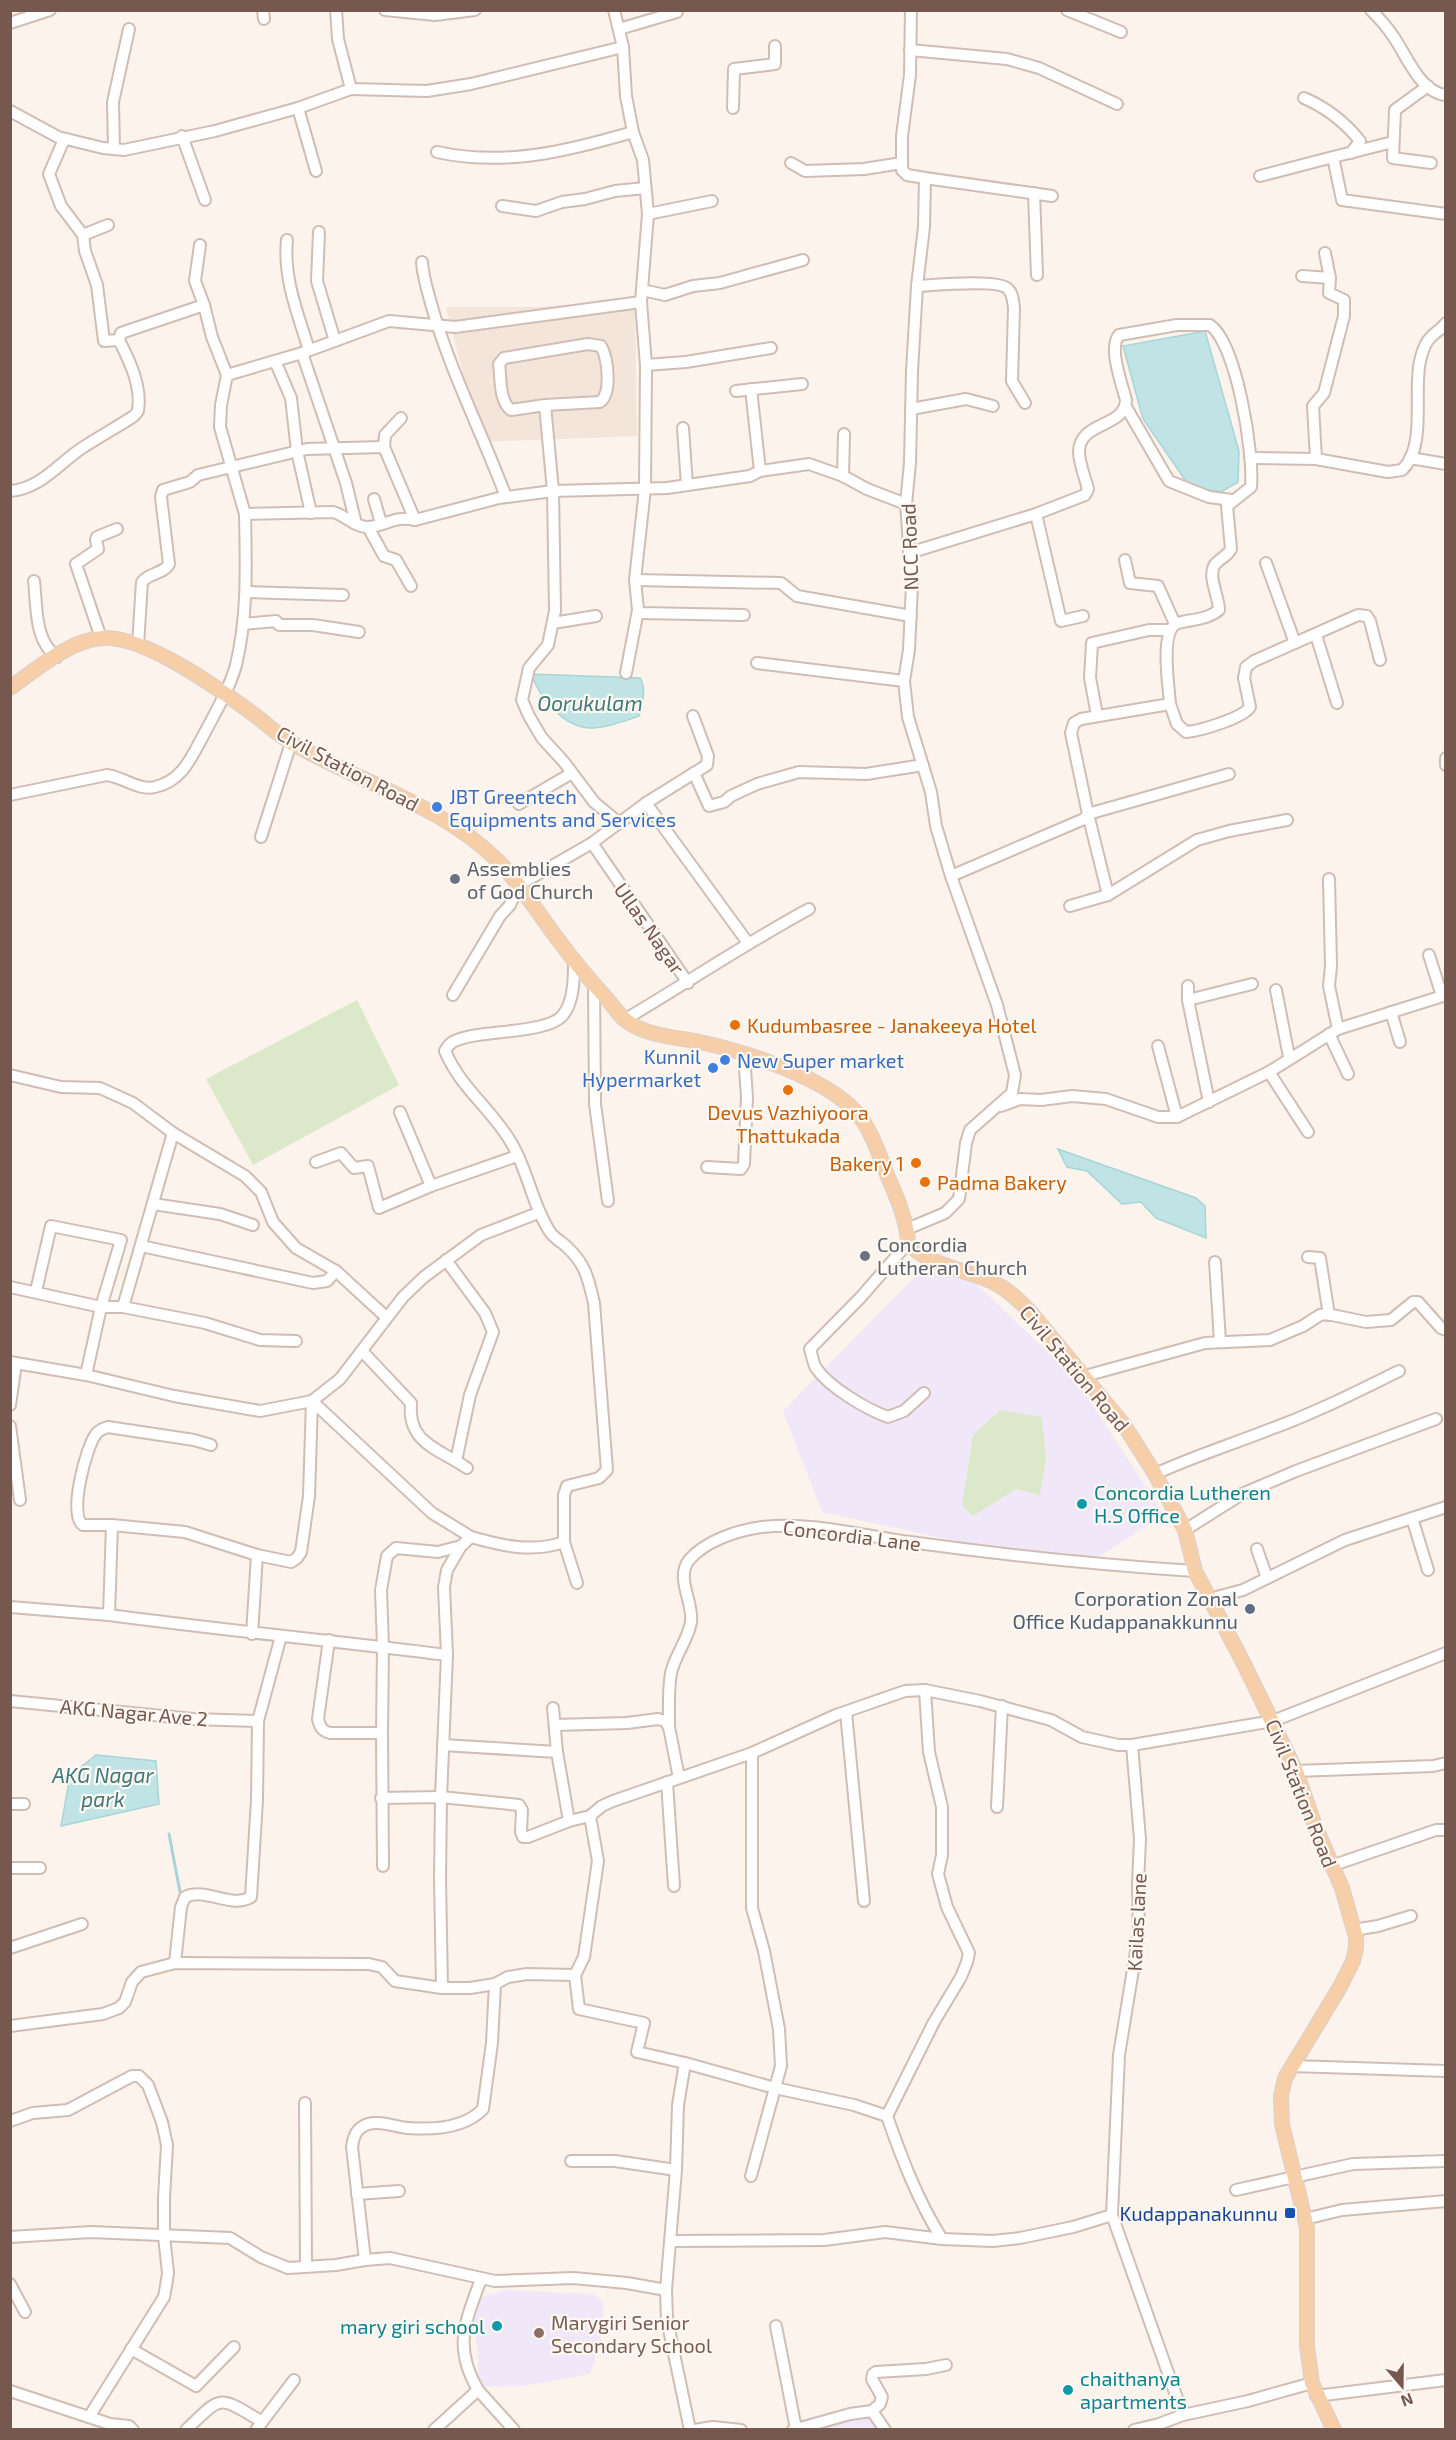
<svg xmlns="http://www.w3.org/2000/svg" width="1456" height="2440" font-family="'Exo 2',sans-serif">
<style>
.residential{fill:#f3e5da}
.education{fill:#f0e8f9}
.green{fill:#dbe9ca}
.water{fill:#c0e4e5;stroke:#a7d5d6;stroke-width:1.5}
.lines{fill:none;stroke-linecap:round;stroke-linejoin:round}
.stream{stroke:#a7d5d6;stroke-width:3}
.minor-casing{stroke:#d0bdb4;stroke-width:14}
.major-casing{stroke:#d9d0ce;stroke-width:16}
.minor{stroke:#fff;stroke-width:10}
.major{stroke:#f6cfa9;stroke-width:14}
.shop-dot{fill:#3f7fe0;stroke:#fef8f2;stroke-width:2}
.worship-dot{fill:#6b7280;stroke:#fef8f2;stroke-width:2}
.food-dot{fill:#e8710a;stroke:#fef8f2;stroke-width:2}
.culture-dot{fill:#0f9aa8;stroke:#fef8f2;stroke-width:2}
.service-dot{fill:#5c6f8a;stroke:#fef8f2;stroke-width:2}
.transit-dot{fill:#1a4fb4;stroke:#fef8f2;stroke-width:2}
.education-dot{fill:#8d6e63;stroke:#fef8f2;stroke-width:2}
.labels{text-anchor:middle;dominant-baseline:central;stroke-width:4.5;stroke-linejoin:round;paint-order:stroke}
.street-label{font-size:20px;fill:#76584f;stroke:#fef8f2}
.shop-label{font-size:20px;fill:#366cbe;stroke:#fef8f2;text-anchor:start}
.worship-label{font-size:20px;fill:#5b616d;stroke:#fef8f2;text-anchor:start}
.food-label{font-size:20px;fill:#c56008;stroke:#fef8f2;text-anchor:start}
.culture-label{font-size:20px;fill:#0d838f;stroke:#fef8f2;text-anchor:start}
.service-label{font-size:20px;fill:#4e5e75;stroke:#fef8f2;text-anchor:end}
.transit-label{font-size:20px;fill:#164399;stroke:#fef8f2;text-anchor:end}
.education-label{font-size:20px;fill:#785e54;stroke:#fef8f2;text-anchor:start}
.water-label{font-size:21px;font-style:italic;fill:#43787a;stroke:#fef8f2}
</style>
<rect width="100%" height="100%" fill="#fcf3ec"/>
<path class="residential" d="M635,300L637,436L480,442L446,307H538Z"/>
<g class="education">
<path d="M941,1250L1076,1379L1164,1515L1100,1556H1042L951,1540L822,1512L783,1411Z"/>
<path d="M505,2290L594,2294L603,2302L604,2322L600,2344L590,2374L524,2386L478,2387V2353L473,2317L477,2298Z"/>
<path d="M868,2417L881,2430H813L833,2424Z"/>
</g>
<g class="green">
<path d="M357,1000L399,1085L253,1165L206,1079Z"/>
<path d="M1000,1410L1042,1417L1046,1459L1040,1495L1016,1489L973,1516L962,1506L973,1435Z"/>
</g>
<g class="water">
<path d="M1205,331L1239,451L1238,482L1221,492L1190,487L1143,419L1123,346Z"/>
<path d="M531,674L640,678C647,689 642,704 639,716C625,721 609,727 594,728C565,730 540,698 531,674Z"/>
<path d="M1058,1149L1196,1198L1205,1206L1206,1238L1156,1218L1141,1202L1122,1204L1087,1171L1067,1167Z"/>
<path d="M96,1755L156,1761L159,1804L61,1826L70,1776Z"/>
</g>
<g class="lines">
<path class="stream" d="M169,1834L180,1892"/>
<defs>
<g id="minor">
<path d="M263,10L264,19"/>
<path d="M336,10L338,39L351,89L427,91L471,84L623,47"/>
<path d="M385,10L435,15L475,10"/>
<path d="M614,10L623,47L626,96L633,132L643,160L648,214L641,302L646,365L645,489L635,580L638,610L640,613L744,615"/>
<path d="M1067,10L1121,32"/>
<path d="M1371,10C1379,18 1387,27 1393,36C1406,54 1420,93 1446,95"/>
<path d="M10,23L50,10"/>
<path d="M619,29L677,12"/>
<path d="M910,50L1007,59L1039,68L1117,104"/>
<path d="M1428,86L1395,110L1393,158L1431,163"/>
<path d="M1304,98C1327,108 1344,121 1360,141L1351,153"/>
<path d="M298,108L316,171"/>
<path d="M733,108L734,69L775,64V46"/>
<path d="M10,111L58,137L103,148L124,150L215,131L298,108L351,89"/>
<path d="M182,136L205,200"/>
<path d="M66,139L62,144L49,174L61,206L83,235L85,251L97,285L104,341L119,340"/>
<path d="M114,149L113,102L129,29"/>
<path d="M437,152C505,167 568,151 633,132"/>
<path d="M1333,157L1393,142"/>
<path d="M791,163L805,171L864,169L902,163"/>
<path d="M1260,176L1333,157L1342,200L1446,214"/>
<path d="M925,178L1052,196"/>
<path d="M1034,193L1037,275"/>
<path d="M502,206L536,211L562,202L585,199L615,191L645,188"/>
<path d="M648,214L712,201"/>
<path d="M319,232L317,281L335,341"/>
<path d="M83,235L108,225"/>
<path d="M287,240C283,278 298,314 309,350"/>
<path d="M200,245L195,281L204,305"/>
<path d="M422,262C423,278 428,292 432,307C451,373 482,433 506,497"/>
<path d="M1302,276L1330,278"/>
<path d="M917,286C934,285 999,279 1008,289C1013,294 1013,301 1014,308L1012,381L1025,403"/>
<path d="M642,290L665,295L693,286L720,283L803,260"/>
<path d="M302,353L346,483L356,524"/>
<path d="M275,361L291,398L297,451L311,513"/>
<path d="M646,365L686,362L771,348"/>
<path d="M751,389L760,471"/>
<path d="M736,391L802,384"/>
<path d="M1126,407L1169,481L1209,497L1232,500"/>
<path d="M911,409L966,399L993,406"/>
<path d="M683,428L687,485"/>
<path d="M384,447L385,435L401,418"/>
<path d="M1250,458L1316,459L1388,472L1402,470C1427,447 1413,392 1420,361C1422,352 1425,342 1432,336C1437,331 1442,329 1446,323"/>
<path d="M1410,458L1446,464"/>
<path d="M1316,459L1313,406L1324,393L1344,316V300L1329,293L1330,278L1325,253"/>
<path d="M843,476L844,434"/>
<path d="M10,491C40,489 58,464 82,448C99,437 117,427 134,416L138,411C142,386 130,362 119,340L121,333L204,305L212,337L227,375"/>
<path d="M374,499L381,523"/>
<path d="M245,514L220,427L221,405L227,375L302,353L389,321L455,327L641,302"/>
<path d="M1036,514L1061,621L1083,616"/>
<path d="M368,527L384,556L396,560L411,586"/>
<path d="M909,553L1036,514L1085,495L1088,489C1085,477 1079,463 1079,452C1079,421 1125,428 1126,400C1122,384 1108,348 1119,335L1177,325H1210C1237,344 1254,454 1251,487L1227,506L1231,549C1227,557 1218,559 1214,566C1208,578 1219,597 1219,610C1207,620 1192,619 1178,623C1159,629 1169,687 1170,704"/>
<path d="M1125,560L1130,583L1158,586L1175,624"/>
<path d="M1266,563L1295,643"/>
<path d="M635,580L781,583L797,596L911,616"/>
<path d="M34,581C37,606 34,641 57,657"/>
<path d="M246,592L343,595"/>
<path d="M553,623L596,616"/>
<path d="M243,624L276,621L279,625H313L359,632"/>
<path d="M1316,635L1337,703"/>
<path d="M101,638L76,564L98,549L96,540L97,537L117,529"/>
<path d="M138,645L142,582C150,572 164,574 169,564L161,497L163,490L190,482L198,475L307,449L384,447L415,520"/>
<path d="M757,663L904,681"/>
<path d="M626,673L638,610"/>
<path d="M1097,715L1090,678L1092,643L1149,630H1170"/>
<path d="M1446,758V765"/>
<path d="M694,773L709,806L724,802L731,796L757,784L799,772L866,774L923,765"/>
<path d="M10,795L107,775C123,777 139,791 155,787C182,781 191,758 203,736C215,713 229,690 236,665C248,615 246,564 245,514L333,512C345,515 356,528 368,527C386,526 395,515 415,520L499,498L553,491L545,405L600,402C612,393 608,359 601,346L588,344L504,358L499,364C501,378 499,401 511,410L545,405"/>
<path d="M646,803L707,765L708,756L693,716"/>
<path d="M519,804L572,773"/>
<path d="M619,823L646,803L748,943"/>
<path d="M261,837L291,743"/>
<path d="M592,843L688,983"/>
<path d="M951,876L1084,819L1088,814L1071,733L1074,723L1081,719L1170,704L1177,724L1186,732C1200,731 1243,718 1250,707L1244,678L1246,667L1254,661L1358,615L1367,616L1370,621L1380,660"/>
<path d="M1329,879L1331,966L1329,986L1338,1029"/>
<path d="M1108,895L1088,814L1229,774"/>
<path d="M1070,906L1108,895L1197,840L1229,831L1287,820"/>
<path d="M1429,955L1442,996"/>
<path d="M594,986L595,1104L608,1201"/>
<path d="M1188,986V1000L1209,1102"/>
<path d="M1276,990L1289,1057"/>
<path d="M453,995L500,916L510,905L519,885L592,843L619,823L594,802L564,762L542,738L529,716L522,700L529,668L548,645L555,611L553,491L667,488L750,476L760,471L809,464L843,476L867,489L906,504"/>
<path d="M1188,1000L1252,984"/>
<path d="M1391,1012L1400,1042"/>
<path d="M624,1020C687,983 746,943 809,909"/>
<path d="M1329,1034L1348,1074"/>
<path d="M1158,1046L1177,1117"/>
<path d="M1269,1072L1308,1132"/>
<path d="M10,1075L61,1087L100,1088L133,1103L173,1133L245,1176L261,1192L273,1222L296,1248L336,1271L386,1317"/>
<path d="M1001,1106L1020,1099L1041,1100L1072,1096L1106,1099L1158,1117H1177L1269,1072L1338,1029L1446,995"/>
<path d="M400,1112L431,1186"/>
<path d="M316,1162L341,1153L354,1168L368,1166L379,1208L431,1186L517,1156"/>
<path d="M707,1167L741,1169L744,1164L747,1097L744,1055"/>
<path d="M153,1204L220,1214L253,1225"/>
<path d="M907,1229L945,1213L959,1199L966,1143L970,1130L1012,1093L1015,1075L997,1005L951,876L936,826L931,792L908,717L904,681L909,650L912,585L906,504L910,463L912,371L917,286L924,227L925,178L907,175L902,170V136L910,75L911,10"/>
<path d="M908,1243L861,1297L810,1349C812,1355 813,1363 816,1368C830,1388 866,1409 888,1417L904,1411L924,1393"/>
<path d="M141,1246L313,1283L327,1281L336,1271"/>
<path d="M1308,1257L1320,1258L1329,1315"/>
<path d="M446,1260L485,1313L493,1332L470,1395L456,1461"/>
<path d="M1215,1262L1220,1342"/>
<path d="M10,1287L101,1307H123L205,1323L260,1340L296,1341"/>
<path d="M36,1291L51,1226L121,1240L101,1307L86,1375"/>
<path d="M123,1307L173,1133"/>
<path d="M362,1351L411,1403C407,1444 440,1449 467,1468"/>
<path d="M10,1362L86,1375L174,1396L260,1411L312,1401L340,1379L403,1297L424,1277L481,1235L538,1213"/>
<path d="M1085,1376L1205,1343L1270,1340L1303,1326L1320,1315L1327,1314L1366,1322L1391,1320L1413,1302H1418L1441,1328L1446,1330"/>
<path d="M312,1401L432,1513L471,1537"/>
<path d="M10,1405L16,1363"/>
<path d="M10,1426L20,1500"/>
<path d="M1155,1474C1192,1457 1230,1445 1268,1430C1313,1414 1356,1392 1399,1371"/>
<path d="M1412,1518L1428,1570"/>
<path d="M112,1525L185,1532L257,1555"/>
<path d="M1185,1530L1242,1494L1296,1471L1436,1419"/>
<path d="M564,1542L577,1583"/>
<path d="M1257,1549L1267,1578"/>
<path d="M1209,1599L1243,1590L1345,1540L1446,1507"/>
<path d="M10,1607L109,1615L112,1525H83C68,1515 86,1447 96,1434C100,1429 103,1429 108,1427L194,1440L211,1445"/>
<path d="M109,1615C222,1630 335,1641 447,1655L441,1797L519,1805L522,1810L521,1832L523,1837H528L569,1821L590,1816L602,1806L613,1801L752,1753L836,1715L905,1691L925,1690L980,1701L1051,1720L1082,1737L1118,1745H1132"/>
<path d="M252,1634L257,1555L291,1562L297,1558L301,1552L309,1496L312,1401"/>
<path d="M329,1640L318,1719C320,1727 322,1731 330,1733H382L383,1647L381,1590L387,1556L396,1548L438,1552L461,1546L471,1537C503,1546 532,1553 564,1542V1495L567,1486L599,1478L607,1470L594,1303C588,1278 586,1265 567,1247C562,1242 554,1238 550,1232C532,1204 528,1171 512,1144C493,1110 461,1089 445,1051C450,1041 456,1040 467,1037C490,1031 548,1032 562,1016C574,1003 574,978 574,962"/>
<path d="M447,1655L444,1587L447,1570L461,1546"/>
<path d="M10,1701L193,1719L258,1721"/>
<path d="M553,1708L557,1752L569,1821"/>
<path d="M846,1712L864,1901"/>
<path d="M555,1725L627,1723L658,1719L665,1721L669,1727L679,1778"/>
<path d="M669,1727C669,1710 668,1690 671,1673C675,1655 688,1640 691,1622C694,1603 675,1578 689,1560C705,1541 738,1530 762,1527C811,1521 862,1536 910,1542C1005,1555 1100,1565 1195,1571"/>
<path d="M382,1733L383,1866"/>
<path d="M443,1745L557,1752"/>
<path d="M1296,1771L1433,1766L1446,1763"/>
<path d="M667,1782L674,1886"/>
<path d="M381,1798L441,1797L440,1879L442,1988"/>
<path d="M10,1804H24"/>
<path d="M997,1807L1002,1706"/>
<path d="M1331,1866L1436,1830H1446"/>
<path d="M10,1868H40"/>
<path d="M1353,1930L1378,1926L1411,1916"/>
<path d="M10,1948L82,1924"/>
<path d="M175,1963L181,1907L185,1897C206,1887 231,1909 251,1897L257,1800L258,1721L281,1636"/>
<path d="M575,1975L579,2009L644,2023L637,2052L685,2063"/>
<path d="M10,2026L103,2014L119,2008L125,2002L132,1982L141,1972L175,1963L369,1964L382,1967L395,1981L442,1988H470L495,1984L508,1977L527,1974L575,1975L584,1957L598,1861L590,1816"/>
<path d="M1292,2066L1446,2071"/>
<path d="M305,2103L306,2266"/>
<path d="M887,2116L934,2022L961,1977L967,1962L969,1953L947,1907L938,1874L942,1855V1807L929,1752L925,1690"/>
<path d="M10,2121L33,2113L68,2110L132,2076H139L148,2085L162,2122L167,2145L164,2198V2236L168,2273L166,2286L164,2297L89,2417"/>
<path d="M571,2161H615L676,2170"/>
<path d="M751,2176L775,2088L854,2105L887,2116C902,2159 918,2201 942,2239"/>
<path d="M1236,2190L1353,2164L1446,2161"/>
<path d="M357,2194L399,2191"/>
<path d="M1305,2219L1342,2210L1446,2201"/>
<path d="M10,2237L91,2232L230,2238L261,2257L288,2268L336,2265L365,2260L390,2258L495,2281L573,2278L627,2283L666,2290L667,2320L690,2430"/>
<path d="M670,2241L824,2240L885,2232L942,2239L993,2241L1020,2238L1073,2227L1112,2215"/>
<path d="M365,2260L352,2147C353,2139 355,2131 362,2127C374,2118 395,2127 408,2128C434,2130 465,2128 483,2109L492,2043L495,1984"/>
<path d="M10,2284L25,2312"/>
<path d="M666,2290L676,2170L678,2105L685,2063L775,2088L781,2066L779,2029L764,1951L752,1908V1753"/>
<path d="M776,2326L796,2429"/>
<path d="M131,2349L196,2386L234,2347"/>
<path d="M478,2390C453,2347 465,2323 481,2279"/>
<path d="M10,2391L110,2424L129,2426L133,2430"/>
<path d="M1316,2396L1446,2380"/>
<path d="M872,2411L880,2404L882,2397L872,2379L873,2374L876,2372L926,2369L946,2365"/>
<path d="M1183,2415L1112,2215L1119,2055L1139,1933L1138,1884L1140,1839L1132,1745L1273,1721L1446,1653"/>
<path d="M186,2430C223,2394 218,2396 261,2421"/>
<path d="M256,2430L294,2380"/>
<path d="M434,2430L478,2390L514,2430"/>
<path d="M694,2430L713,2427L741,2430"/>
<path d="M793,2430L850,2414L872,2411L885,2430"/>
<path d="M1134,2430L1159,2424L1183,2415L1248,2401L1312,2383"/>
</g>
<path id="major" d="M10,688C37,669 68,641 102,638C145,635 222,691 256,716C269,726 280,737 294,744C361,783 439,804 496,859C511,873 523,892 536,909C558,941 582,972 608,1000C613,1006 618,1013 623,1018C643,1036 675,1037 700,1042C746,1052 821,1076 854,1110C871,1127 879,1155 888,1177C897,1198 907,1220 908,1243C930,1267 965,1269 993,1282C1009,1290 1021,1302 1033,1315L1124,1425L1155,1474L1185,1530L1195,1571L1243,1662L1296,1771L1315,1826L1342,1888L1356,1937V1948L1353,1961L1340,1987L1285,2078L1281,2096L1282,2124L1307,2228V2346L1312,2383L1334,2430"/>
</defs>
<use href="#minor" class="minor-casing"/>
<use href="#major" class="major-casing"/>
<use href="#minor" class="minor"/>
<use href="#major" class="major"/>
</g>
<g class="shop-dot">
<circle cx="437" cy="807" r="6"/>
<circle cx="725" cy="1060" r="6"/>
<circle cx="713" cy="1068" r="6"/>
</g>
<g class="worship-dot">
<circle cx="455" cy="879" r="6"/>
<circle cx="865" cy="1256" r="6"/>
</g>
<g class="food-dot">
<circle cx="735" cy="1025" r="6"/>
<circle cx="788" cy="1090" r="6"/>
<circle cx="916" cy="1163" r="6"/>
<circle cx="925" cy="1182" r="6"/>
</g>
<g class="culture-dot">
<circle cx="1082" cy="1504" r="6"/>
<circle cx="497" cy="2326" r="6"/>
<circle cx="1068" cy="2390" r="6"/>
</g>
<circle class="service-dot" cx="1250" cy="1609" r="6"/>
<rect class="transit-dot" x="1284" y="2207" width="12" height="12" rx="3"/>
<circle class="education-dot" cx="539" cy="2333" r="6"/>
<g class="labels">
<g class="street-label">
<text transform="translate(909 547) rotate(-92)">NCC Road</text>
<text transform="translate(348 768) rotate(28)">Civil Station Road</text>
<text transform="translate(650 928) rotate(55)">Ullas Nagar</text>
<text transform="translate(1075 1368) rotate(50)">Civil Station Road</text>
<text transform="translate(852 1535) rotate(7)">Concordia Lane</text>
<text transform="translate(134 1712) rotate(5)">AKG Nagar Ave 2</text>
<text transform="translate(1302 1793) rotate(68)">Civil Station Road</text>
<text transform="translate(1136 1922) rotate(-87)">Kailas lane</text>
</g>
<g class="shop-label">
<text x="449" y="796">JBT Greentech<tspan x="449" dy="23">Equipments and Services</tspan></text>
<text x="701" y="1056" text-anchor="end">Kunnil<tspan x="701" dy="23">Hypermarket</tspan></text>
<text x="737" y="1060">New Super market</text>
</g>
<g class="worship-label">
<text x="467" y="868">Assemblies<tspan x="467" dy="23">of God Church</tspan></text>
<text x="877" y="1244">Concordia<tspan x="877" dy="23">Lutheran Church</tspan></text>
</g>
<g class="food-label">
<text x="747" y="1025">Kudumbasree - Janakeeya Hotel</text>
<text x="788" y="1112" text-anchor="middle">Devus Vazhiyoora<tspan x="788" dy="23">Thattukada</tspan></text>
<text x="904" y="1163" text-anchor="end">Bakery 1</text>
<text x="937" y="1182">Padma Bakery</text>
</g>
<g class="culture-label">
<text x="1094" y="1492">Concordia Lutheren<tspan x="1094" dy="23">H.S Office</tspan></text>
<text x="485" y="2326" text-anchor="end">mary giri school</text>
<text x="1080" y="2378">chaithanya<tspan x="1080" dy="23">apartments</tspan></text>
</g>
<g class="service-label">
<text x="1238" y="1598">Corporation Zonal<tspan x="1238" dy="23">Office Kudappanakkunnu</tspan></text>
</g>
<g class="transit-label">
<text x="1278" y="2213">Kudappanakunnu</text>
</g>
<g class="education-label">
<text x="551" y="2322">Marygiri Senior<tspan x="551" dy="23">Secondary School</tspan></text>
</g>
<g class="water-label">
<text x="590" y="702">Oorukulam</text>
<text x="103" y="1774">AKG Nagar<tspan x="103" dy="24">park</tspan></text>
</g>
</g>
<rect width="1456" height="2440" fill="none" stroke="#76584f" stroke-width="24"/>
<g transform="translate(1402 2386) rotate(160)" stroke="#fef8f2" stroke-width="4.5" paint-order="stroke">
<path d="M0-4.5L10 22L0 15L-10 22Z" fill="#76584f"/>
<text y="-9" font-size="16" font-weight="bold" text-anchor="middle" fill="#76584f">N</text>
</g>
</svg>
